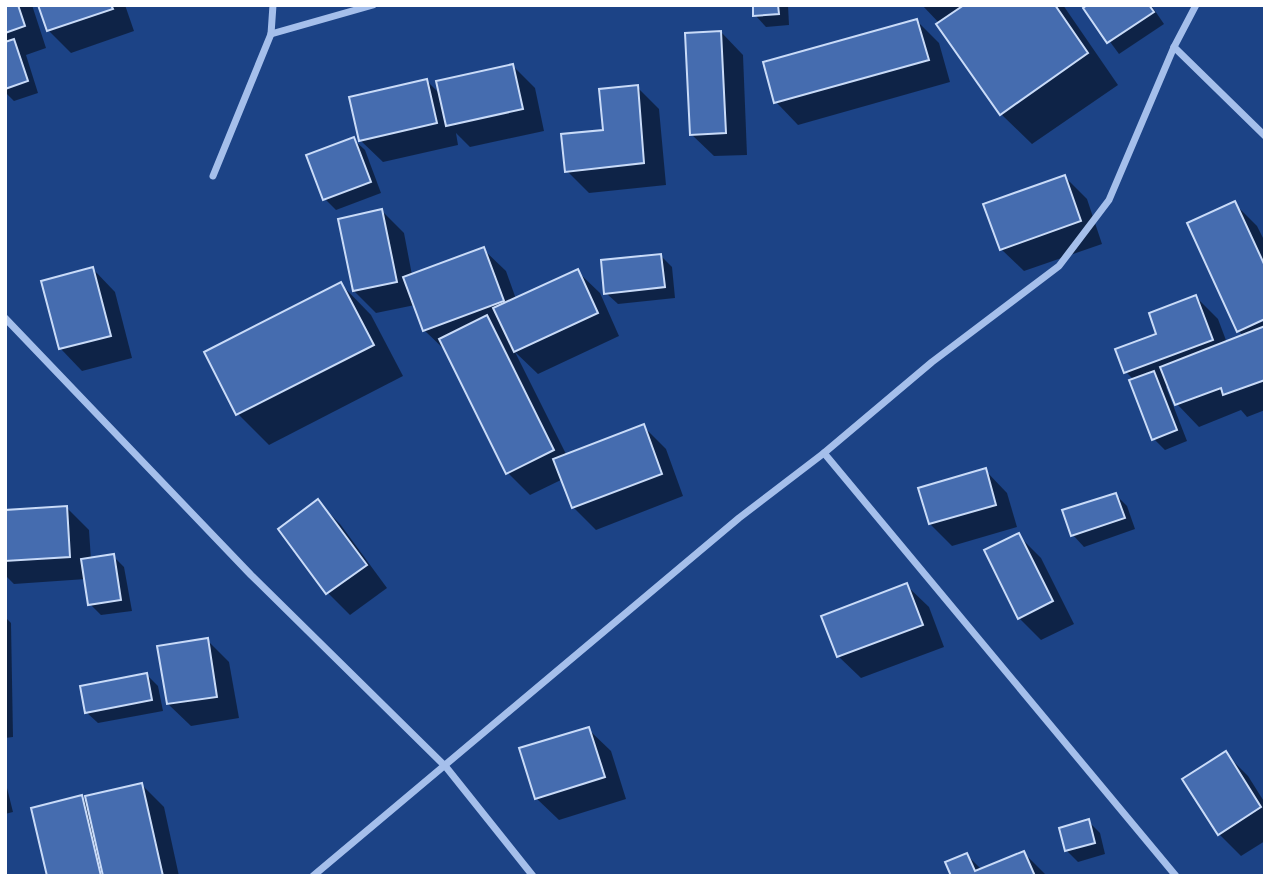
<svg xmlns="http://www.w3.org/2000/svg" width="1270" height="881" font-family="'Varela Round',sans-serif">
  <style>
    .shadow { fill: #0007 }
    .building { fill: #456caf; stroke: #c9dbf8; stroke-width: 2 }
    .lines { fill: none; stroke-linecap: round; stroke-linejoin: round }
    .street { stroke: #a5bfeb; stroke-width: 7 }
  </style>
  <rect width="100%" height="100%" fill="#1c4386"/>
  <g class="shadow">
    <path d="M 5,5 L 32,5 L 46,48 L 26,55 L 38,93 L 14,101 L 5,92 Z"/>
    <path d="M 40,5 L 125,5 L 134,31 L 71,53 L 48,30 Z"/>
    <path d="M 755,5 L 788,5 L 789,25 L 766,27 L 755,15 Z"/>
    <path d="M 922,5 L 1063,5 L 1118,85 L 1032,144 L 1001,114 L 940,24 Z"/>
    <path d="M 1091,5 L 1151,5 L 1164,24 L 1119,54 L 1086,9 Z"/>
    <path d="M 917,21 L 939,43 L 950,82 L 798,125 L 776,102 Z"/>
    <path d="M 721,32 L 743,55 L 747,155 L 714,156 L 691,134 Z"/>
    <path d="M 513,66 L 535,88 L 544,131 L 470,147 L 456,133 L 458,145 L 383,162 L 360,140 L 426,80 L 441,95 Z"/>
    <path d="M 637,87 L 659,109 L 666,185 L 589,193 L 567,171 L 605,132 Z"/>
    <path d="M 353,139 L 365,150 L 381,193 L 336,210 L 325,199 Z"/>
    <path d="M 1065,177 L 1087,199 L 1102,244 L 1024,271 L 1001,249 Z"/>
    <path d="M 1235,204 L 1257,226 L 1265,242 L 1265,410 L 1247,417 L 1241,410 L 1199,427 L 1177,404 L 1170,386 L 1166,387 L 1187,441 L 1165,450 L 1154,439 L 1134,380 L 1126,372 L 1196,297 L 1218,319 L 1227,343 L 1244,336 L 1238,331 Z"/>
    <path d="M 382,211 L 404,233 L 412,275 L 483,249 L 506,271 L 516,299 L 577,271 L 600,293 L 619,336 L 538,374 L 515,352 L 567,456 L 643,426 L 666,449 L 683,496 L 596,530 L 573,507 L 563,479 L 530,495 L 508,473 L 447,352 L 424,330 L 415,305 L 376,313 L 354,291 Z"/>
    <path d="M 661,256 L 672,267 L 675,298 L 618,304 L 606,293 Z"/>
    <path d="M 93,269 L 115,292 L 132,358 L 82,371 L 60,348 Z"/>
    <path d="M 341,284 L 371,315 L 403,376 L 269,445 L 238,414 L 206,352 Z"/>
    <path d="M 985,470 L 1007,493 L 1017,527 L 952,546 L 930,524 Z"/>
    <path d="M 1116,495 L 1127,506 L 1135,529 L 1084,547 L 1073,535 Z"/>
    <path d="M 318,502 L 340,524 L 387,588 L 350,615 L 328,593 L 281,529 Z"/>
    <path d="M 67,508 L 89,530 L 91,560 L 113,556 L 124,567 L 132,611 L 101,615 L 90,604 L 86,579 L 14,584 L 5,575 L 5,512 Z"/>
    <path d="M 1019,536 L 1041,558 L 1074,624 L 1041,640 L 1019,618 Z"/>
    <path d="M 906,585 L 929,607 L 944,647 L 861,678 L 838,656 Z"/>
    <path d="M 5,617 L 11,623 L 13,737 L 5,738 Z"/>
    <path d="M 207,640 L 229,662 L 239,718 L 191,726 L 168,704 Z"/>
    <path d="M 147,675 L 158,686 L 163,711 L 98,723 L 86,712 Z"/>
    <path d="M 588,729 L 611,751 L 626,799 L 559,820 L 536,798 Z"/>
    <path d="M 1226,754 L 1248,776 L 1265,803 L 1265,841 L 1241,856 L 1219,834 Z"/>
    <path d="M 5,780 L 13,812 L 5,814 Z"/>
    <path d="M 142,785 L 164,807 L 179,876 L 49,876 L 81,797 L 88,804 Z"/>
    <path d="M 1088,821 L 1100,833 L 1105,854 L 1078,862 L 1066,850 Z"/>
    <path d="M 1024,853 L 1047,876 L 953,876 L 967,855 L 982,870 Z"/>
  </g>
  <g class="building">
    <path d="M 5,5 L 18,5 L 25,26 L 5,33 Z"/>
    <path d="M 38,5 L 111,5 L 113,9 L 47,31 Z"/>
    <path d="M 753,5 L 778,5 L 779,14 L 753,16 Z"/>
    <path d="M 964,5 L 1055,5 L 1088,53 L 1000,115 L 936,24 Z"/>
    <path d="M 1087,5 L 1149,5 L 1154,12 L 1107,43 L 1083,8 Z"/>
    <path d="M 917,19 L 929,60 L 774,103 L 763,62 Z"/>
    <path d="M 721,31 L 726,133 L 690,135 L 685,33 Z"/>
    <path d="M 14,39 L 28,81 L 5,89 L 5,42 Z"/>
    <path d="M 513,64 L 523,109 L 446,126 L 436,81 Z"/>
    <path d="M 427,79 L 437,123 L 359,141 L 349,97 Z"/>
    <path d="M 638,85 L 644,163 L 565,172 L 561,134 L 603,130 L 599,89 Z"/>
    <path d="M 354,137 L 371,182 L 323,200 L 306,155 Z"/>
    <path d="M 1065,175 L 1081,221 L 1000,250 L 983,204 Z"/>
    <path d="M 1235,201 L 1265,266 L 1265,319 L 1237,332 L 1187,223 Z"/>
    <path d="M 382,209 L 397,282 L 353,291 L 338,219 Z"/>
    <path d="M 484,247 L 504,301 L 423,331 L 403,277 Z"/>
    <path d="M 661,254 L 665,287 L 604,294 L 601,260 Z"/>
    <path d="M 93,267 L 111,336 L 59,349 L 41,281 Z"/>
    <path d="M 578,269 L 598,313 L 514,352 L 493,308 Z"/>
    <path d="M 341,282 L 374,345 L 236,415 L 204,352 Z"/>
    <path d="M 1196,295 L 1213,340 L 1124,373 L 1115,349 L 1156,334 L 1149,313 Z"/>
    <path d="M 487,315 L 554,450 L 506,474 L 439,339 Z"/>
    <path d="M 1265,326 L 1265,380 L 1223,395 L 1221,388 L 1175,405 L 1160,367 Z"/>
    <path d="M 1154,371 L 1177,430 L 1152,440 L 1129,380 Z"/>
    <path d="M 644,424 L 662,474 L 572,508 L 553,459 Z"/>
    <path d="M 986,468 L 996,505 L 929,524 L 918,488 Z"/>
    <path d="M 1116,493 L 1125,518 L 1071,536 L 1062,510 Z"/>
    <path d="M 318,499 L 367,565 L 326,594 L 278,529 Z"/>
    <path d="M 67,506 L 70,557 L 5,561 L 5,510 Z"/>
    <path d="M 1019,533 L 1053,601 L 1018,619 L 984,550 Z"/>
    <path d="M 114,554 L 121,600 L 88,605 L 81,559 Z"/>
    <path d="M 907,583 L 923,625 L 837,657 L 821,616 Z"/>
    <path d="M 208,638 L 217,697 L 167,704 L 157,646 Z"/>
    <path d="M 147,673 L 152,700 L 85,713 L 80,686 Z"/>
    <path d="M 589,727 L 605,777 L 535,799 L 519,748 Z"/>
    <path d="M 1226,751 L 1261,807 L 1218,835 L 1182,779 Z"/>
    <path d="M 142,783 L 163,876 L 103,876 L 85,796 Z"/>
    <path d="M 82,795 L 101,876 L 47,876 L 31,808 Z"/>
    <path d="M 1089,819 L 1095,843 L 1065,851 L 1059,828 Z"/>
    <path d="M 1024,851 L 1035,876 L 951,876 L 945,862 L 967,853 L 975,871 Z"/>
  </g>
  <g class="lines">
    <g class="street">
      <path d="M 271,34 L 373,5"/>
      <path d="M 1174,47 L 1265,136"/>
      <path d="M 213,176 L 271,34 L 273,5"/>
      <path d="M 5,318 L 251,575 L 446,767 L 533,876"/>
      <path d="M 824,453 L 1176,876"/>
      <path d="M 313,876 L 739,518 L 824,453 L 932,362 L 1059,266 L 1109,200 L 1174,47 L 1196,5"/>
    </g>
  </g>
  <rect width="1270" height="881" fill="none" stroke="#ffffff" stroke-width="14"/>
</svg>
